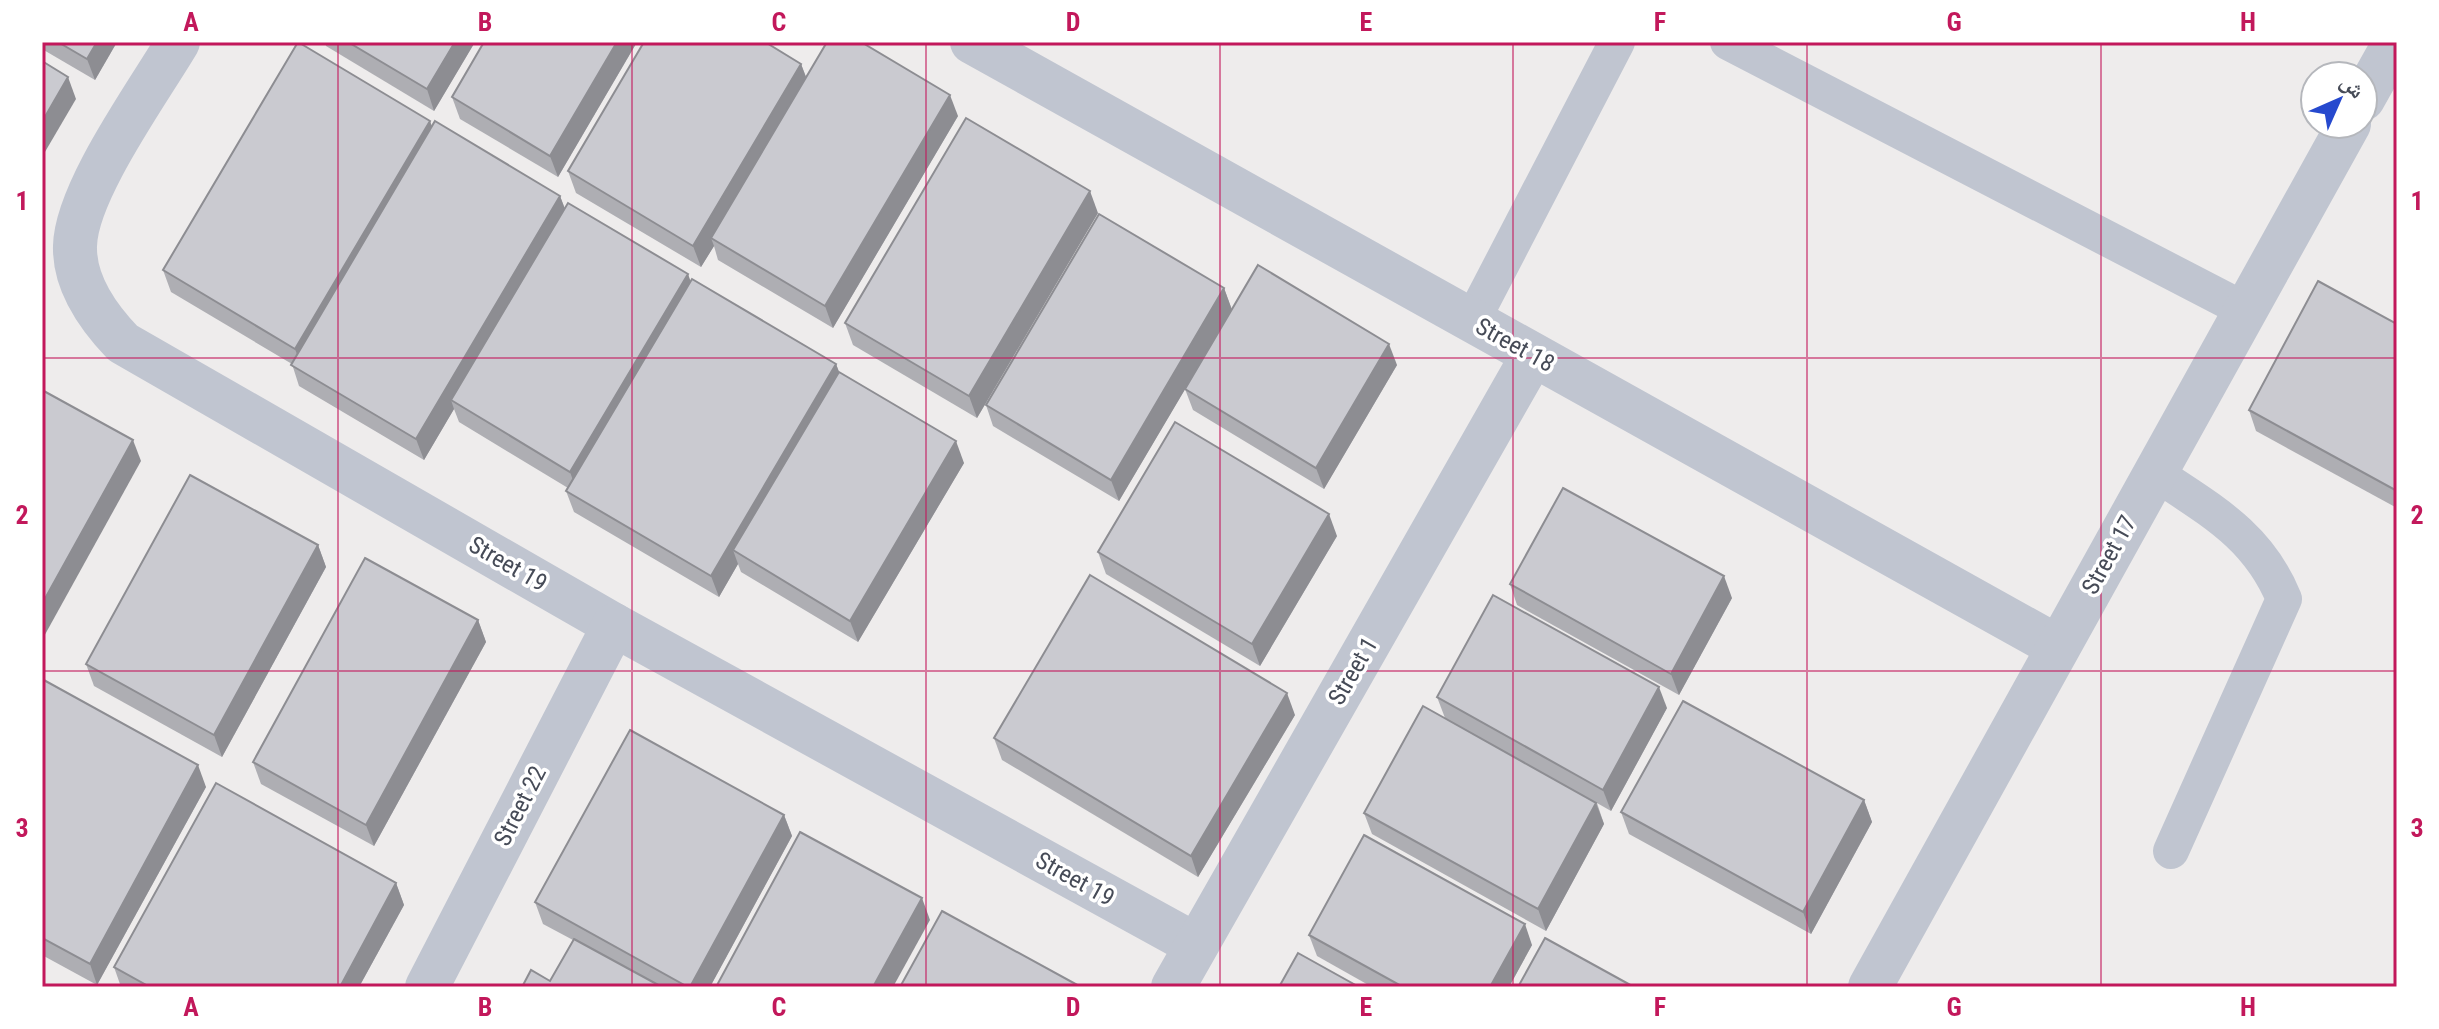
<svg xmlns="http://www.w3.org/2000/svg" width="2439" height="1029" font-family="'Roboto Condensed','Noto Naskh Arabic',sans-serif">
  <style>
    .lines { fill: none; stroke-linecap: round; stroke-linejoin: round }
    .lane { stroke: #c0c5d0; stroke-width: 36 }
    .street { stroke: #c0c5d0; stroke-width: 44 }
    .wall { fill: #aeaeb3 }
    .shaded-wall { fill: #8d8d92 }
    .building { fill: #cacad0; stroke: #8d8d92; stroke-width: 2 }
    .grid { fill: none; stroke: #c2185b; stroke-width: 2; stroke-opacity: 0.55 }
    .labels { text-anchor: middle; stroke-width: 7; stroke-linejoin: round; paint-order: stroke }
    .street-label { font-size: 24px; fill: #464b57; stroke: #fff }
    .neatline { fill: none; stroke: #c2185b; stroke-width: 3 }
    .grid-label { font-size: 26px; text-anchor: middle; font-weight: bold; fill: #c2185b }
  </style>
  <rect width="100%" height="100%" fill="#eeecec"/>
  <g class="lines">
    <g class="lane">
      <path d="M 1728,42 L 2245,310"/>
      <path d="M 1472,321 L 1617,42"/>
      <path d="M 2155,473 C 2210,510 2258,535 2284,599 L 2171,851"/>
    </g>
    <g class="street">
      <path d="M 178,42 C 149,91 76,191 75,246 C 74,284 98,317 123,343 L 614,625 L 1196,945"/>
      <path d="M 972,42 L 2058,647"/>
      <path d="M 2363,99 L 2395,42"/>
      <path d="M 427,987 L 614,625"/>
      <path d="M 1173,987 L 1533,355"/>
      <path d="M 1870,987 L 2349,124"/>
    </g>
  </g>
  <g class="wall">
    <path d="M 42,42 L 117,42 L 95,80 L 42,49 Z"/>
    <path d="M 325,42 L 475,42 L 434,111 L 326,46 Z"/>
    <path d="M 484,42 L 637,42 L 558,177 L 460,119 L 452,97 Z"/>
    <path d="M 801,64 L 806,77 L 958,116 L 833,328 L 718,260 L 714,246 L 701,267 L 576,193 L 568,171 Z"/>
    <path d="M 432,126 L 560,196 L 565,209 L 690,282 L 836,364 L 839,372 L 964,463 L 858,642 L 741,572 L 738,564 L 719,597 L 574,512 L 566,491 L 568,488 L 459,422 L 454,409 L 424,460 L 299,386 L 292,364 L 171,292 L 163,270 Z"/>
    <path d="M 1098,213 L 977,418 L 853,345 L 845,323 Z"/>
    <path d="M 1224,288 L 1232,310 L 1397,365 L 1324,489 L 1193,410 L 1185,389 L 1119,501 L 993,426 L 986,405 Z"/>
    <path d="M 2397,324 L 2397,508 L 2256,431 L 2249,410 Z"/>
    <path d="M 1337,536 L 1260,666 L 1106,574 L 1098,552 Z"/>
    <path d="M 318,545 L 326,567 L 222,757 L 94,686 L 86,664 Z"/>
    <path d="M 1510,584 L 1732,598 L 1679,695 L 1517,605 Z"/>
    <path d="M 478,620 L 486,642 L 374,846 L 261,784 L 253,762 Z"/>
    <path d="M 42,679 L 206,787 L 97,985 L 42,955 Z"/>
    <path d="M 1437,697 L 1667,708 L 1611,811 L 1597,803 L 1604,824 L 1546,931 L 1372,834 L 1364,813 L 1445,718 Z"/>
    <path d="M 1295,715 L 1198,877 L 1002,760 L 994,738 Z"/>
    <path d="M 1864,800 L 1872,822 L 1811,934 L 1629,834 L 1621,812 Z"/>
    <path d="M 784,815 L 792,836 L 710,987 L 522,987 L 550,981 L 573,940 L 543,924 L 535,902 Z"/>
    <path d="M 396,883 L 404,905 L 359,987 L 121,987 L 114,967 Z"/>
    <path d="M 1309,935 L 1532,945 L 1509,987 L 1372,987 L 1317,956 Z"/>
  </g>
  <g class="shaded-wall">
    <path d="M 97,42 L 117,42 L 95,80 L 87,59 Z"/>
    <path d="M 455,42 L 475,42 L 434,111 L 427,89 Z"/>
    <path d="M 617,42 L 637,42 L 558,177 L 550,156 Z"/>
    <path d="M 801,64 L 809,85 L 711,238 L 714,246 L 701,267 L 693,246 Z"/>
    <path d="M 68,77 L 76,99 L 42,157 L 42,122 Z"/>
    <path d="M 950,95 L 958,116 L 833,328 L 825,306 Z"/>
    <path d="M 430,121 L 438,143 L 303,370 L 295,349 Z"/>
    <path d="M 1090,191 L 1098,213 L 977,418 L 969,396 Z"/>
    <path d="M 560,196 L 568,217 L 451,400 L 454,409 L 424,460 L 416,439 Z"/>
    <path d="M 688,274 L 696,296 L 578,494 L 570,472 Z"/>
    <path d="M 1224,288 L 1232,310 L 1119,501 L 1111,480 Z"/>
    <path d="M 1389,344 L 1397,365 L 1324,489 L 1316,468 Z"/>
    <path d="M 836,364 L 844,385 L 733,550 L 738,564 L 719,597 L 711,576 Z"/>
    <path d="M 133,440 L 141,461 L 42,640 L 42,604 Z"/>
    <path d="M 956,441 L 964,463 L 858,642 L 850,621 Z"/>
    <path d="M 1329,514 L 1337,536 L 1260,666 L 1252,644 Z"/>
    <path d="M 318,545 L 326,567 L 222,757 L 214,735 Z"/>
    <path d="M 1724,576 L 1732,598 L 1679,695 L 1671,674 Z"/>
    <path d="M 478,620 L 486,642 L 374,846 L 366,825 Z"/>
    <path d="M 1659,687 L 1667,708 L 1611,811 L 1603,790 Z"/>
    <path d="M 1287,693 L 1295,715 L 1198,877 L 1191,856 Z"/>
    <path d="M 198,765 L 206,787 L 97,985 L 90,964 Z"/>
    <path d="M 1864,800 L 1872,822 L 1811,934 L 1803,912 Z"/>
    <path d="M 1596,803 L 1604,824 L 1546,931 L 1538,909 Z"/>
    <path d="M 784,815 L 792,836 L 710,987 L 690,987 Z"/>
    <path d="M 396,883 L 404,905 L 359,987 L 340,987 Z"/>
    <path d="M 922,898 L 930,920 L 893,987 L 873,987 Z"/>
    <path d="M 1525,924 L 1532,945 L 1509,987 L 1490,987 Z"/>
  </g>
  <g class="building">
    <path d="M 58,42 L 97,42 L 87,59 Z"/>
    <path d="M 298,42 L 430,121 L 295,349 L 163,270 Z"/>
    <path d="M 348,42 L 455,42 L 427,89 Z"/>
    <path d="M 484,42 L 617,42 L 550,156 L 452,97 Z"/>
    <path d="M 644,42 L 765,42 L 801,64 L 693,246 L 568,171 Z"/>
    <path d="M 827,42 L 861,42 L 950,95 L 825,306 L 711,238 Z"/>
    <path d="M 42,61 L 68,77 L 42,122 Z"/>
    <path d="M 966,118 L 1090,191 L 969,396 L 845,323 Z"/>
    <path d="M 435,121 L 560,196 L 416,439 L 291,365 Z"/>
    <path d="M 568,203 L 688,274 L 570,472 L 451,400 Z"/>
    <path d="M 1099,214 L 1224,288 L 1111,480 L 986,405 Z"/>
    <path d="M 1258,265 L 1389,344 L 1316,468 L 1185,389 Z"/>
    <path d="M 692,279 L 836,364 L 711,576 L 566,491 Z"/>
    <path d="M 2318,281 L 2397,324 L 2397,491 L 2249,410 Z"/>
    <path d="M 839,372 L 956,441 L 850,621 L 733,550 Z"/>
    <path d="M 42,390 L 133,440 L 42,604 Z"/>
    <path d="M 1175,422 L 1329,514 L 1252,644 L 1098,552 Z"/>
    <path d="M 190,475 L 318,545 L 214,735 L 86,664 Z"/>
    <path d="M 1563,488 L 1724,576 L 1671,674 L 1510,584 Z"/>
    <path d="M 365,558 L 478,620 L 366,825 L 253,762 Z"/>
    <path d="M 1090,575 L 1287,693 L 1191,856 L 994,738 Z"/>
    <path d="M 1493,595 L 1659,687 L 1603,790 L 1437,697 Z"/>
    <path d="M 42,679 L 198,765 L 90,964 L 42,938 Z"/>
    <path d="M 1683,701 L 1864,800 L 1803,912 L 1621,812 Z"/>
    <path d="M 1423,706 L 1596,803 L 1538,909 L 1364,813 Z"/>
    <path d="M 630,730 L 784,815 L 690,987 L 688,987 L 535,902 Z"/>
    <path d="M 216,783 L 396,883 L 340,987 L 150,987 L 114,967 Z"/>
    <path d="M 800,832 L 922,898 L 873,987 L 716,987 Z"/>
    <path d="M 1364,835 L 1525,924 L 1490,987 L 1403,987 L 1309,935 Z"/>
    <path d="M 942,911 L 1081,987 L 900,987 Z"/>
    <path d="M 1545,938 L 1634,987 L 1518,987 Z"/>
    <path d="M 574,939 L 662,987 L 522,987 L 531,970 L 550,981 Z"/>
    <path d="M 1298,953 L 1359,987 L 1279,987 Z"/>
  </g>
  <path class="grid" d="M 338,42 L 338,987M 632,42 L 632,987M 926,42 L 926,987M 1220,42 L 1220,987M 1513,42 L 1513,987M 1807,42 L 1807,987M 2101,42 L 2101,987M 42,358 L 2397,358M 42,671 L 2397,671"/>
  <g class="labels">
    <g class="street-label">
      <text transform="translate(1515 345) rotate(29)" y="8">Street 18</text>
      <text transform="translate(2109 555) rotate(-61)" y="8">Street 17</text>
      <text transform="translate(508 564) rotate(30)" y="8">Street 19</text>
      <text transform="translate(1353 671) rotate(-60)" y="8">Street 1</text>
      <text transform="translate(520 806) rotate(-63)" y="8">Street 22</text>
      <text transform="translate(1075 879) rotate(29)" y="8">Street 19</text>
    </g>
  </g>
  <rect width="2439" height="1029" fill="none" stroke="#ffffff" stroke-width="88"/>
  <g transform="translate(2339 100) rotate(45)"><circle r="38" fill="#ffffff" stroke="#b5b7bc" stroke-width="2"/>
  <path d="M0-6L14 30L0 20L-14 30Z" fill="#2649ce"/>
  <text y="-12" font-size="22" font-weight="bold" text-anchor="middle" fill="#464b57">ش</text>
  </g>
  <rect x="44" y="44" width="2351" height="941" class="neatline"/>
  <g class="grid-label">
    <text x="191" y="31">A</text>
    <text x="485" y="31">B</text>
    <text x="779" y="31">C</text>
    <text x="1073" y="31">D</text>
    <text x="1366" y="31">E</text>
    <text x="1660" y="31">F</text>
    <text x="1954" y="31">G</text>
    <text x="2248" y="31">H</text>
    <text x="22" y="210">1</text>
    <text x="2417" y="210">1</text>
    <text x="22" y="524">2</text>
    <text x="2417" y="524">2</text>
    <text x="22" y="837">3</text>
    <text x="2417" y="837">3</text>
    <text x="191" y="1016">A</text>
    <text x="485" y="1016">B</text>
    <text x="779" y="1016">C</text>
    <text x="1073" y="1016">D</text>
    <text x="1366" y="1016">E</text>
    <text x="1660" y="1016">F</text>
    <text x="1954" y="1016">G</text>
    <text x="2248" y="1016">H</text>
  </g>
</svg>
